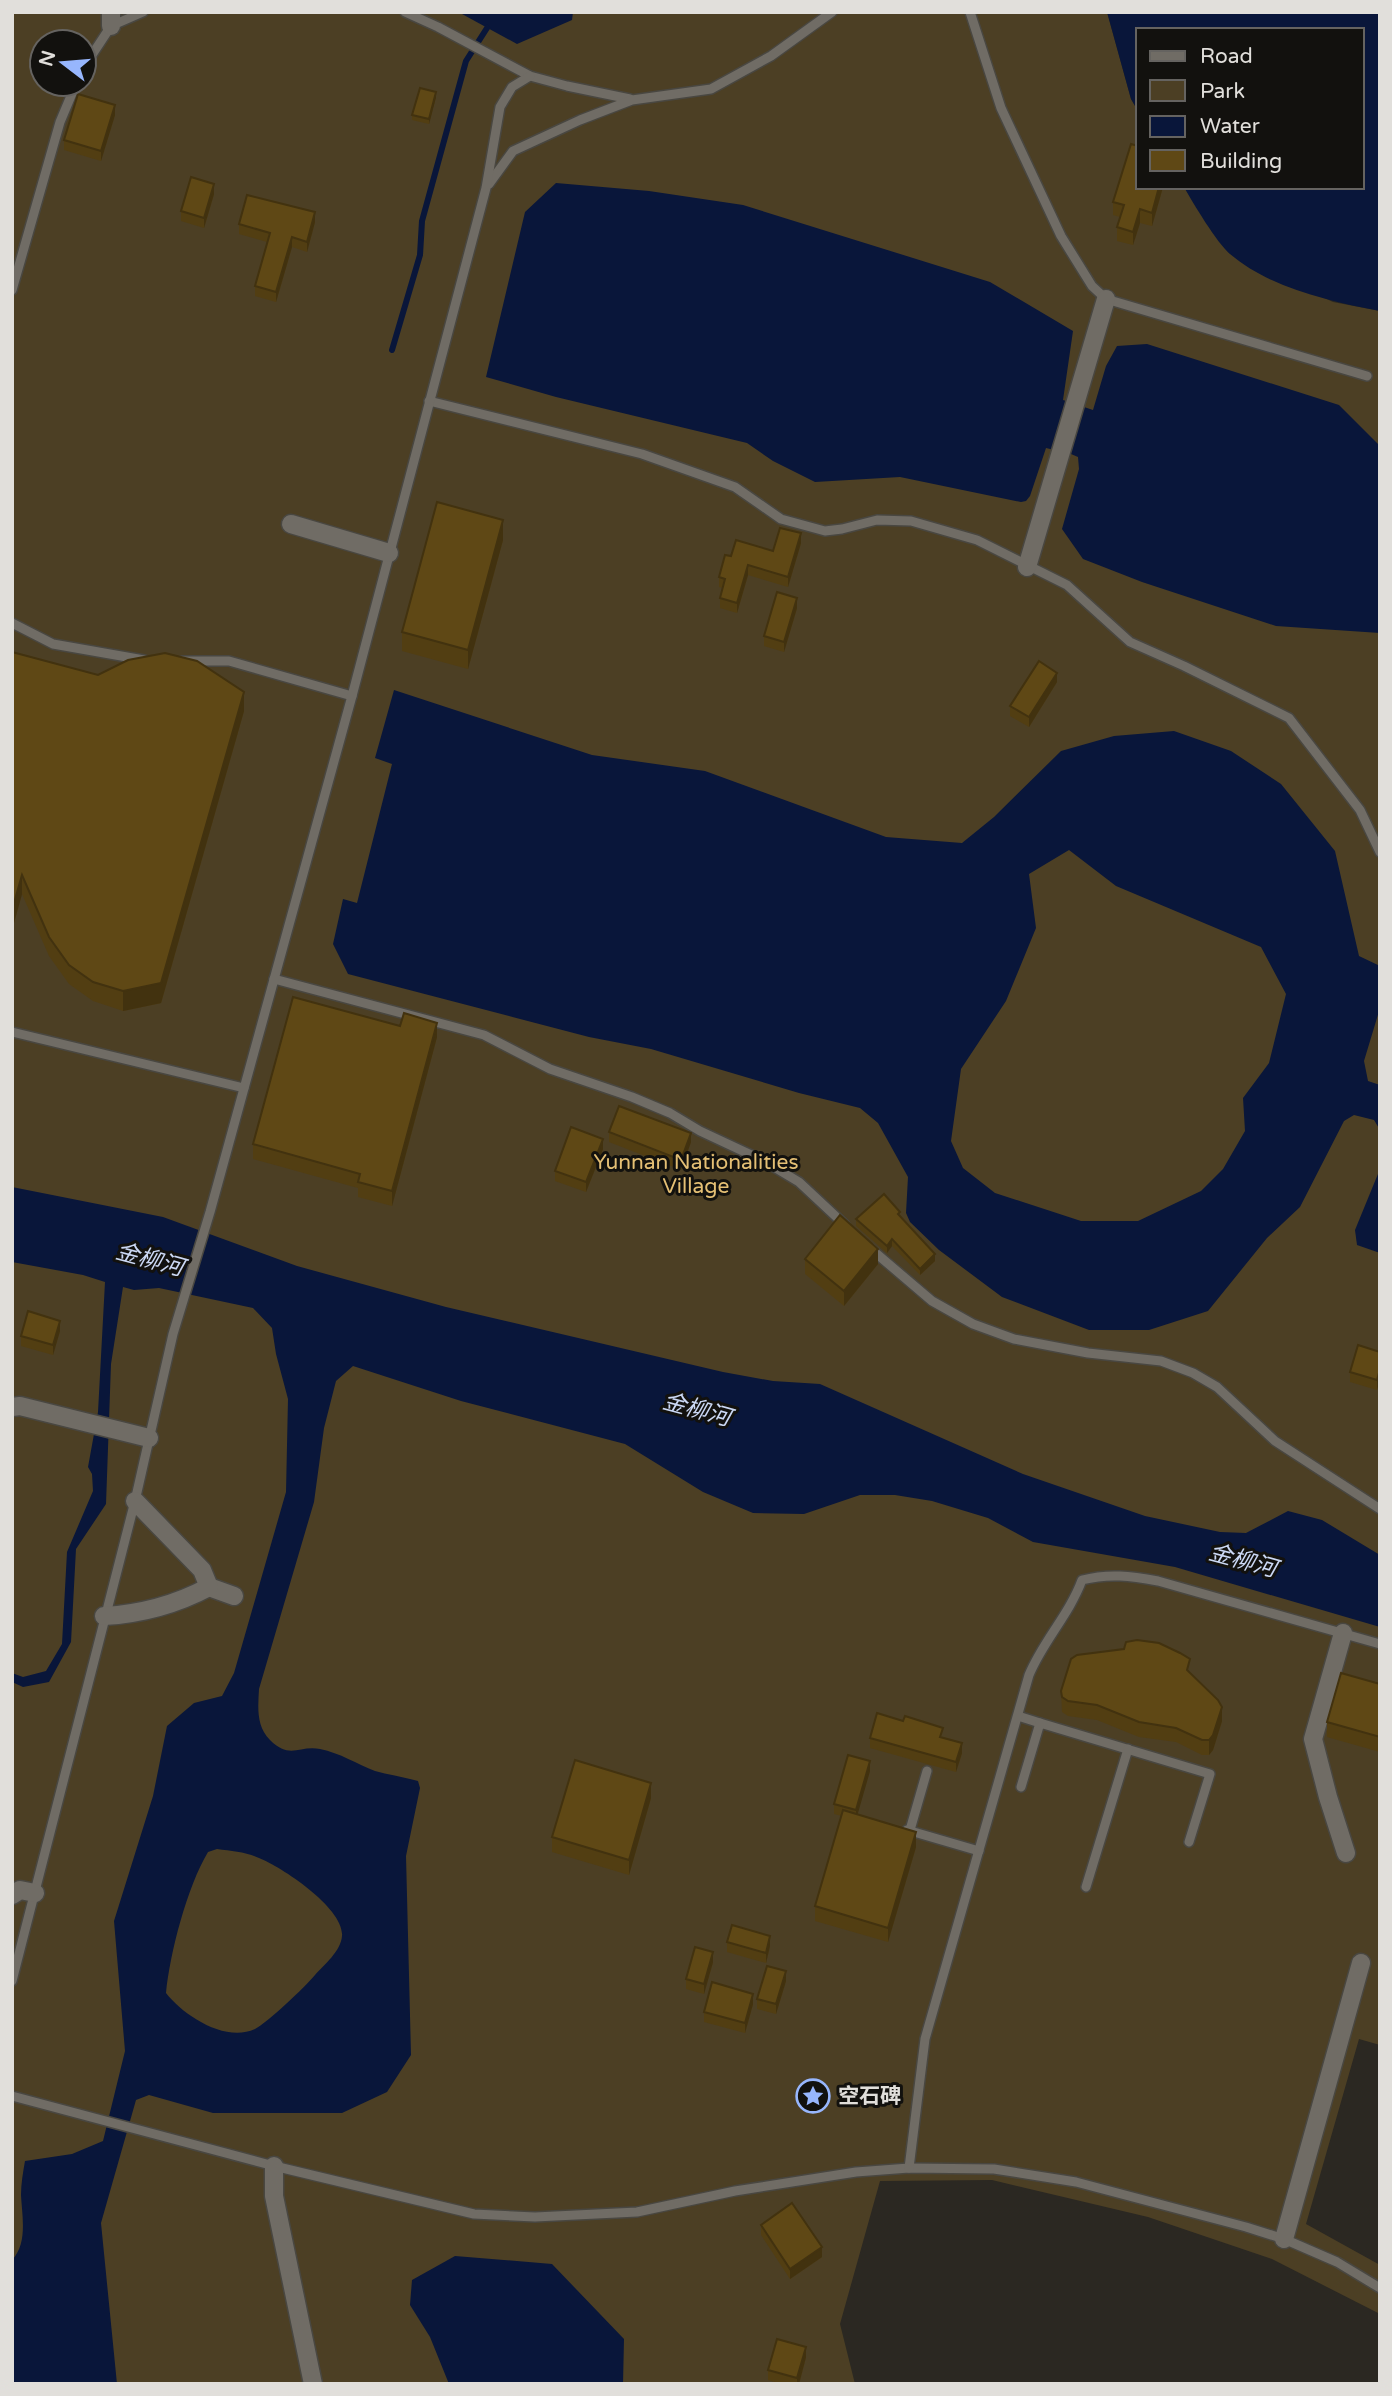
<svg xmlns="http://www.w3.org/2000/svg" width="1392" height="2396" font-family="'Varela Round','Noto Sans SC',sans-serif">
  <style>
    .green { fill: #4c3f24; fill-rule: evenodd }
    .water { fill: #09163a; fill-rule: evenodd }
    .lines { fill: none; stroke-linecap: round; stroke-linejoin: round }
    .stream { stroke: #09163a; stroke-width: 6 }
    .lane-casing { stroke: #494741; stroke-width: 12 }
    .street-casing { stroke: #494741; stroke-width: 21 }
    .lane { stroke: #706c65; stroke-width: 9 }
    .street { stroke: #706c65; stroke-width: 18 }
    .wall { fill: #523e12 }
    .shaded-wall { fill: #42320f }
    .building { fill: #5f4815; stroke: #42320f; stroke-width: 2 }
    .labels { text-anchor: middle; stroke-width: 6; stroke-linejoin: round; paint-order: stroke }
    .park-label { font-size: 21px; fill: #e4bf74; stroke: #12110e }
    .poi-label { font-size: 21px; font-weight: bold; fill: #e1dfdb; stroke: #12110e; text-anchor: start }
    .water-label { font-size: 23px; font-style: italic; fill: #cbd8f4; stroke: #12110e }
  </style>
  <rect width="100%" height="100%" fill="#2b2822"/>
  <path class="green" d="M 12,12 L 1107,12 L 1131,99 L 1138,111 L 1138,187 L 1184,187 L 1229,253 L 1333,302 L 1380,311 L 1380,2045 L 1359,2039 L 1306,2224 L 1380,2265 L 1380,2314 L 1272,2259 L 1148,2217 L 992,2180 L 880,2181 L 840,2324 L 855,2384 L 12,2384 ZM 42,42 L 84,42 L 84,84 L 42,84 Z"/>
  <g class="water">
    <path d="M 462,12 L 573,12 L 572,20 L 517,44 L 462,14 Z"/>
    <path d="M 1107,12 L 1380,12 L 1380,311 C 1329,301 1270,288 1230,254 C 1217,243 1193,203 1184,187 L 1362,187 L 1362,30 L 1138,30 L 1138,111 L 1131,99 Z"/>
    <path d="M 556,183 L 649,191 L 743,205 L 990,282 L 1073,331 L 1063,400 L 1093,410 L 1106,366 L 1117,346 L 1147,344 L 1339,405 L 1380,446 L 1380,633 L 1276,626 L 1142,582 L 1083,559 L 1062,529 L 1079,469 L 1078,457 L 1071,454 L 1046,448 L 1030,496 L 1026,501 L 1021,502 L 900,477 L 815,482 L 773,461 L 747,443 L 556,397 L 486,377 L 525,212 Z"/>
    <path d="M 394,690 L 592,755 L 705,771 L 886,837 L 962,843 L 994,817 L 1061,751 L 1114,736 L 1174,731 L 1231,751 L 1281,784 L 1335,851 L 1359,956 L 1380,966 L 1380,1008 L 1364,1061 L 1368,1081 L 1380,1085 L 1380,1130 L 1374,1120 L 1354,1115 L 1344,1121 L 1300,1207 L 1267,1238 L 1208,1311 L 1149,1330 L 1089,1330 L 1002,1297 L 939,1250 L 910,1222 L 906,1213 L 908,1177 L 878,1123 L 860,1108 L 799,1093 L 651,1049 L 589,1037 L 348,974 L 333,944 L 343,899 L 357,903 L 392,764 L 375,758 ZM 1069,850 L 1116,886 L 1261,947 L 1286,994 L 1269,1063 L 1243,1098 L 1245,1131 L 1223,1169 L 1201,1191 L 1138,1221 L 1081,1221 L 995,1193 L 963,1168 L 951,1141 L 961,1069 L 1006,1001 L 1036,928 L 1029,874 Z"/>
    <path d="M 1380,1169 L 1380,1253 L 1357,1245 L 1355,1230 Z"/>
    <path d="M 12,1187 L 163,1217 L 297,1266 L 446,1307 L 723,1372 L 773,1381 L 820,1384 L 1023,1474 L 1145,1516 L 1220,1532 L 1246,1533 L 1288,1511 L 1322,1520 L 1380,1555 L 1380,1627 L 1175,1567 L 1033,1542 L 988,1518 L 932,1501 L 895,1495 L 860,1495 L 804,1514 L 753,1513 L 703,1492 L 625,1444 L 461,1401 L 353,1366 L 336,1381 L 324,1428 L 314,1502 L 259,1689 C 258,1707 256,1726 270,1740 C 290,1760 299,1745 320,1749 C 340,1753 357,1764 375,1771 C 389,1775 404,1777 418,1781 L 420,1788 L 406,1856 L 411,2055 L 387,2092 L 342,2113 L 213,2113 L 149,2095 L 136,2100 L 101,2223 L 117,2384 L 12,2384 L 12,2260 C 28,2243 22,2216 21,2195 C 21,2184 23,2172 25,2161 L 72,2154 L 103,2141 L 125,2051 L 114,1921 L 153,1796 L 167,1726 L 194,1703 L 222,1696 L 234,1673 L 286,1492 L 288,1399 L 276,1354 L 272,1328 L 253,1308 L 159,1288 L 134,1290 L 123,1287 L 111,1364 L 106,1504 L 76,1549 L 71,1642 L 49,1682 L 23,1687 L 12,1682 L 12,1673 L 23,1677 L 46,1671 L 62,1644 L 67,1552 L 93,1491 L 92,1474 L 88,1467 L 98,1412 L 105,1282 L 83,1275 L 12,1262 ZM 217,1849 C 232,1851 246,1852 259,1858 C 282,1867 345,1909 342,1936 C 341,1951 324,1965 315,1975 C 305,1987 267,2023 255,2029 C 225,2043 183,2015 166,1993 C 170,1953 187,1887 208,1852 Z"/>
    <path d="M 455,2256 L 552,2264 L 624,2339 L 623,2384 L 449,2384 L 430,2337 L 410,2305 L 412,2280 Z"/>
  </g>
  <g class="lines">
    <path class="stream" d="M 392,350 L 420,255 L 422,221 L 466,61 L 487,28"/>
    <defs>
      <g id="lane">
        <path d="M 405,12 L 438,27 L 530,76 L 567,86 L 630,99"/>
        <path d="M 970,12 L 1001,108 L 1061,236 L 1092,286 L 1106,299 L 1367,376"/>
        <path d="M 84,67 L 111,26 L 143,12"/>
        <path d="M 489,184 L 513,151 L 580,120 L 632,100 L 711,89 L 771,56 L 832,12"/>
        <path d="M 12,290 L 60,122 L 76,84"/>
        <path d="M 429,401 L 642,454 L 735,487 L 781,519 L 825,531 L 842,529 L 877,520 L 911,521 L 977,540 L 1067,585 L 1130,642 L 1184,666 L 1289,718 L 1360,810 L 1380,852"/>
        <path d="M 12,623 L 53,644 L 144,660"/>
        <path d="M 182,661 L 229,661 L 352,696"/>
        <path d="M 274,979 L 484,1035 L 550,1069 L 632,1097 L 670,1113 L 700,1131 L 764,1161 L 799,1182 L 845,1225"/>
        <path d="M 12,1032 L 244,1088"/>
        <path d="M 871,1249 L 932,1301 L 973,1324 L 1014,1339 L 1088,1353 L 1161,1361 L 1193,1373 L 1217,1387 L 1275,1441 L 1380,1509"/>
        <path d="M 1018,1716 L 1040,1723"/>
        <path d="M 1021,1787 L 1040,1723 L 1210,1774 L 1189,1842"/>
        <path d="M 907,1830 L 979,1851"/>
        <path d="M 910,1830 L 927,1771"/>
        <path d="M 1086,1887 L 1128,1749"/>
        <path d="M 12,1981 L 135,1501 L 173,1334 L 210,1212 L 352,696 L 486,188 L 500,107 L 512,87 L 530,76"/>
        <path d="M 12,2096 L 274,2166 L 474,2214 L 535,2217 L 637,2212 L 735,2191 L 856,2172 L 909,2168 L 994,2169 L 1076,2182 L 1246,2227 L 1284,2239 L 1337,2262 L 1380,2288"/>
        <path d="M 909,2168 L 925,2039 L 1029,1675 C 1043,1641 1069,1615 1082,1580 C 1109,1573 1131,1576 1158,1581 L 1380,1644"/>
      </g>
      <g id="street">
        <path d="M 111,12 L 111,26"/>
        <path d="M 291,524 L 389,553"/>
        <path d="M 1027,567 L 1106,299"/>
        <path d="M 12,1407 L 20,1406 L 149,1438"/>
        <path d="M 209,1587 L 234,1596"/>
        <path d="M 104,1616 C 141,1614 177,1604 209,1587 L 202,1570 L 135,1501"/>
        <path d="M 1343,1633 L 1313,1739 L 1328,1797 L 1346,1853"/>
        <path d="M 12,1895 L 20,1890 L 35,1893"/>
        <path d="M 274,2166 L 274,2196 L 313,2384"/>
        <path d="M 1284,2239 L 1361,1963"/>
      </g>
    </defs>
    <use href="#lane" class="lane-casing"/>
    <use href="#street" class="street-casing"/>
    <use href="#lane" class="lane"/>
    <use href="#street" class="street"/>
  </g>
  <g class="wall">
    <path d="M 436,97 L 429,124 L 412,120 L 412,115 Z"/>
    <path d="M 115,115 L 101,161 L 64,150 L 64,140 Z"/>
    <path d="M 1138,187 L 1163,187 L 1152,226 L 1140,223 L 1133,245 L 1117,241 L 1117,227 L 1120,217 L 1113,215 L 1113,202 Z"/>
    <path d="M 214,194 L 204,228 L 181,221 L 181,211 Z"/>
    <path d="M 315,222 L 307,252 L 292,247 L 276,302 L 255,296 L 255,286 L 267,242 L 239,234 L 239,224 Z"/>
    <path d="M 503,540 L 468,669 L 402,651 L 402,632 Z"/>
    <path d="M 801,543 L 788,587 L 748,575 L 737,613 L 720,608 L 720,598 L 723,588 L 719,587 L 719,577 L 731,556 L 773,551 Z"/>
    <path d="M 797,608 L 784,652 L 764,646 L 764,636 Z"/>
    <path d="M 12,652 L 98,675 L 244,711 L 161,1003 L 123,1011 L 93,1001 L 69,984 L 49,956 L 22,894 L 12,930 Z"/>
    <path d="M 1057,682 L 1029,727 L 1010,716 L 1010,706 Z"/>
    <path d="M 437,1037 L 392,1206 L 358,1197 L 358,1188 L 253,1159 L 253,1144 Z"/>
    <path d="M 609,1132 L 691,1142 L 681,1170 L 609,1142 Z"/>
    <path d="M 603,1149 L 586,1192 L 555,1181 L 555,1171 Z"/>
    <path d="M 900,1216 L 935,1261 L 920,1275 L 892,1246 L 887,1253 L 856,1226 L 856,1219 Z"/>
    <path d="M 805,1259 L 878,1264 L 844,1306 L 805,1274 Z"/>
    <path d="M 60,1331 L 53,1355 L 21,1346 L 21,1336 Z"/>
    <path d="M 1380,1352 L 1380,1379 L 1377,1390 L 1350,1382 L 1350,1372 Z"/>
    <path d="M 1124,1649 L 1190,1673 L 1222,1721 L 1213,1750 L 1209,1755 L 1202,1755 L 1176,1742 L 1139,1737 L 1097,1720 L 1068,1716 L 1062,1712 L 1061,1691 Z"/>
    <path d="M 1380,1684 L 1380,1752 L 1327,1737 L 1327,1722 Z"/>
    <path d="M 870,1738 L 943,1738 L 962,1753 L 956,1772 L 870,1748 Z"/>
    <path d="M 870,1771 L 857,1814 L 916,1847 L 888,1942 L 815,1921 L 815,1906 L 842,1816 L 834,1814 L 834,1804 Z"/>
    <path d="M 651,1798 L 629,1875 L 552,1852 L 552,1837 Z"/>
    <path d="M 727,1942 L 770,1946 L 766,1963 L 727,1952 Z"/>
    <path d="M 713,1962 L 704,1994 L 686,1989 L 686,1979 Z"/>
    <path d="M 786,1981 L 776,2014 L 757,2009 L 757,1999 Z"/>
    <path d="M 753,2004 L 745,2033 L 704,2022 L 704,2012 Z"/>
    <path d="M 761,2225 L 822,2257 L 790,2279 L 761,2235 Z"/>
    <path d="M 806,2357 L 799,2384 L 781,2384 L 768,2380 L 768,2370 Z"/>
  </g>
  <g class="shaded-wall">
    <path d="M 436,92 L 436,97 L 429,124 L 429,119 Z"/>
    <path d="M 115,105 L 115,115 L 101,161 L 101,151 Z"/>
    <path d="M 214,184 L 214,194 L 204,228 L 204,218 Z"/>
    <path d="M 1159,187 L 1163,187 L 1152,226 L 1152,213 Z"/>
    <path d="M 1140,209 L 1140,223 L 1133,245 L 1133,232 Z"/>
    <path d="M 315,212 L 315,222 L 307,252 L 307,242 Z"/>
    <path d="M 292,237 L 292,247 L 276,302 L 276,292 Z"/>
    <path d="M 503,520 L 503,540 L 468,669 L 468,650 Z"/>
    <path d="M 801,533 L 801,543 L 788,587 L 788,577 Z"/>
    <path d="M 748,565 L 748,575 L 737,613 L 737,603 Z"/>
    <path d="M 797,598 L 797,608 L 784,652 L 784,642 Z"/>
    <path d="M 1057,673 L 1057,682 L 1029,727 L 1029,717 Z"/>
    <path d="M 244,692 L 244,711 L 161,1003 L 123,1011 L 123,991 Z"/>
    <path d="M 22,875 L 22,894 L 12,930 L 12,910 Z"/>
    <path d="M 437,1023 L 437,1037 L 392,1206 L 392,1191 Z"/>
    <path d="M 691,1133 L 691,1142 L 681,1170 L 681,1160 Z"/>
    <path d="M 603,1139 L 603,1149 L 586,1192 L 586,1182 Z"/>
    <path d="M 892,1239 L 892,1246 L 887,1253 L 887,1246 Z"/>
    <path d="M 878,1249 L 878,1264 L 844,1306 L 844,1291 Z"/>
    <path d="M 935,1254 L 935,1261 L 920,1275 L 920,1269 Z"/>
    <path d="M 60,1321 L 60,1331 L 53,1355 L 53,1345 Z"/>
    <path d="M 1380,1369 L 1380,1379 L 1377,1390 L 1377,1380 Z"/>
    <path d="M 1222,1707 L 1222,1721 L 1213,1750 L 1209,1755 L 1209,1740 Z"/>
    <path d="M 962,1743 L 962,1753 L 956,1772 L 956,1762 Z"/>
    <path d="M 870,1761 L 870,1771 L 856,1820 L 856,1810 Z"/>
    <path d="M 651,1783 L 651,1798 L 629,1875 L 629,1860 Z"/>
    <path d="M 916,1832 L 916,1847 L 888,1942 L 888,1928 Z"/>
    <path d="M 770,1936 L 770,1946 L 766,1963 L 766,1953 Z"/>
    <path d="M 713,1952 L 713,1962 L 704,1994 L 704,1984 Z"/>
    <path d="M 786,1971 L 786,1981 L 776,2014 L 776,2004 Z"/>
    <path d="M 753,1994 L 753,2004 L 745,2033 L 745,2023 Z"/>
    <path d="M 822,2247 L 822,2257 L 790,2279 L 790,2269 Z"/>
    <path d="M 806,2347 L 806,2357 L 799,2384 L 797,2384 L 797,2378 Z"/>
  </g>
  <g class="building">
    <path d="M 420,88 L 436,92 L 429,119 L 412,115 Z"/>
    <path d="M 78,94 L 115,105 L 101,151 L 64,140 Z"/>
    <path d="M 1131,144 L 1138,146 L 1138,187 L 1159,187 L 1152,213 L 1140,209 L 1133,232 L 1117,227 L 1124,205 L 1113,202 Z"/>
    <path d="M 191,177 L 214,184 L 204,218 L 181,211 Z"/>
    <path d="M 247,195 L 315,212 L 307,242 L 292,237 L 276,292 L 255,286 L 270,233 L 239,224 Z"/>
    <path d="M 437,502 L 503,520 L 468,650 L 402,632 Z"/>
    <path d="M 780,528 L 801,533 L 788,577 L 748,565 L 737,603 L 720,598 L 725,579 L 719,577 L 725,555 L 731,556 L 736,540 L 773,551 Z"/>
    <path d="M 777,592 L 797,598 L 784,642 L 764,636 Z"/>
    <path d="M 12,652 L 98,675 L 128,660 L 165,653 L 197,661 L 244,692 L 161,983 L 123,991 L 93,982 L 69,965 L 49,937 L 22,875 L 12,910 Z"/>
    <path d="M 1039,661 L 1057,673 L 1029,717 L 1010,706 Z"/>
    <path d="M 293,997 L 400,1026 L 404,1013 L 437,1023 L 392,1191 L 358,1182 L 360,1174 L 253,1144 Z"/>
    <path d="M 619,1106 L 691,1133 L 681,1160 L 609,1132 Z"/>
    <path d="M 571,1127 L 603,1139 L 586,1182 L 555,1171 Z"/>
    <path d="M 884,1194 L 900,1212 L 898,1214 L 935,1254 L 920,1269 L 892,1239 L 887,1246 L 856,1219 Z"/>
    <path d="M 840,1215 L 878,1249 L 844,1291 L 805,1259 Z"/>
    <path d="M 28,1311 L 60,1321 L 53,1345 L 21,1336 Z"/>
    <path d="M 1358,1345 L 1380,1352 L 1380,1369 L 1377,1380 L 1350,1372 Z"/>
    <path d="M 1137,1640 L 1159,1643 L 1180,1653 L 1190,1659 L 1187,1670 L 1218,1700 L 1222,1707 L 1213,1735 L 1209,1740 L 1202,1740 L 1176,1728 L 1139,1722 L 1097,1705 L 1068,1701 L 1062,1697 L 1061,1691 L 1071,1659 L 1077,1655 L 1124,1649 L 1126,1642 Z"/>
    <path d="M 1341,1673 L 1380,1684 L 1380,1737 L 1327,1722 Z"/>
    <path d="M 877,1713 L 903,1721 L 905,1716 L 943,1728 L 940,1737 L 962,1743 L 956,1762 L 870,1738 Z"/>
    <path d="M 848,1755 L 870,1761 L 856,1810 L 834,1804 Z"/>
    <path d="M 575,1760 L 651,1783 L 629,1860 L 552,1837 Z"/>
    <path d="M 843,1810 L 916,1832 L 888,1928 L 815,1906 Z"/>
    <path d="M 732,1925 L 770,1936 L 766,1953 L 727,1942 Z"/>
    <path d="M 695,1947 L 713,1952 L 704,1984 L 686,1979 Z"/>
    <path d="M 767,1966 L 786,1971 L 776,2004 L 757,1999 Z"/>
    <path d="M 712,1982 L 753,1994 L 745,2023 L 704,2012 Z"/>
    <path d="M 792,2203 L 822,2247 L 790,2269 L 761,2225 Z"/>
    <path d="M 777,2339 L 806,2347 L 797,2378 L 768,2370 Z"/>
  </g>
  <defs>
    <symbol id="sight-ring" viewBox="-11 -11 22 22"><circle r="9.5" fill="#12110e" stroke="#97b6fd" stroke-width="1.5"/><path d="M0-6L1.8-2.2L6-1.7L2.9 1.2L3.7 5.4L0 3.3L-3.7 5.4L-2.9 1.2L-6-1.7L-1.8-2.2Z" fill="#97b6fd"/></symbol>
  </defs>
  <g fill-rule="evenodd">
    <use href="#sight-ring" x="794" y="2077" width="38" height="38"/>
  </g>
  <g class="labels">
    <g class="park-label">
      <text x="696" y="1169">Yunnan Nationalities<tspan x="696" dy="24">Village</tspan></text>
    </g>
    <g class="poi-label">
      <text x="838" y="2103">空石碑</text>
    </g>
    <g class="water-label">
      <text transform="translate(150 1259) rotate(15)" y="8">金柳河</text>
      <text transform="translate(697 1409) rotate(15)" y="8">金柳河</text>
      <text transform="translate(1243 1560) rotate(15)" y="8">金柳河</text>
    </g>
  </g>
  <rect width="1392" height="2396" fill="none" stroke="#e1dfdb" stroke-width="28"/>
  <rect x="1136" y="28" width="228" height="161" fill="#12110e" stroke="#656360" stroke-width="2"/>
  <rect x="1150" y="51" width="35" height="10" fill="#706c65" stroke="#656360" stroke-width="2"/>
  <text x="1200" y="63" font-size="21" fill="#e1dfdb">Road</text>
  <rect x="1150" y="80" width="35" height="21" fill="#4c3f24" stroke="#656360" stroke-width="2"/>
  <text x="1200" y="98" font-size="21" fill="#e1dfdb">Park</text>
  <rect x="1150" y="116" width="35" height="21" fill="#09163a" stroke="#656360" stroke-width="2"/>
  <text x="1200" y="133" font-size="21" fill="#e1dfdb">Water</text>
  <rect x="1150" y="150" width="35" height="21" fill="#5f4815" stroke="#656360" stroke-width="2"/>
  <text x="1200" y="168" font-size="21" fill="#e1dfdb">Building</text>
  <g transform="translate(63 63) rotate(286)"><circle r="33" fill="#12110e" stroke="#656360" stroke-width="2"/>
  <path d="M0-5L12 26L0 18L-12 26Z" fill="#97b6fd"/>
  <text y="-10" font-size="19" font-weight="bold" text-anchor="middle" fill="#e1dfdb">N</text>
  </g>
</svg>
